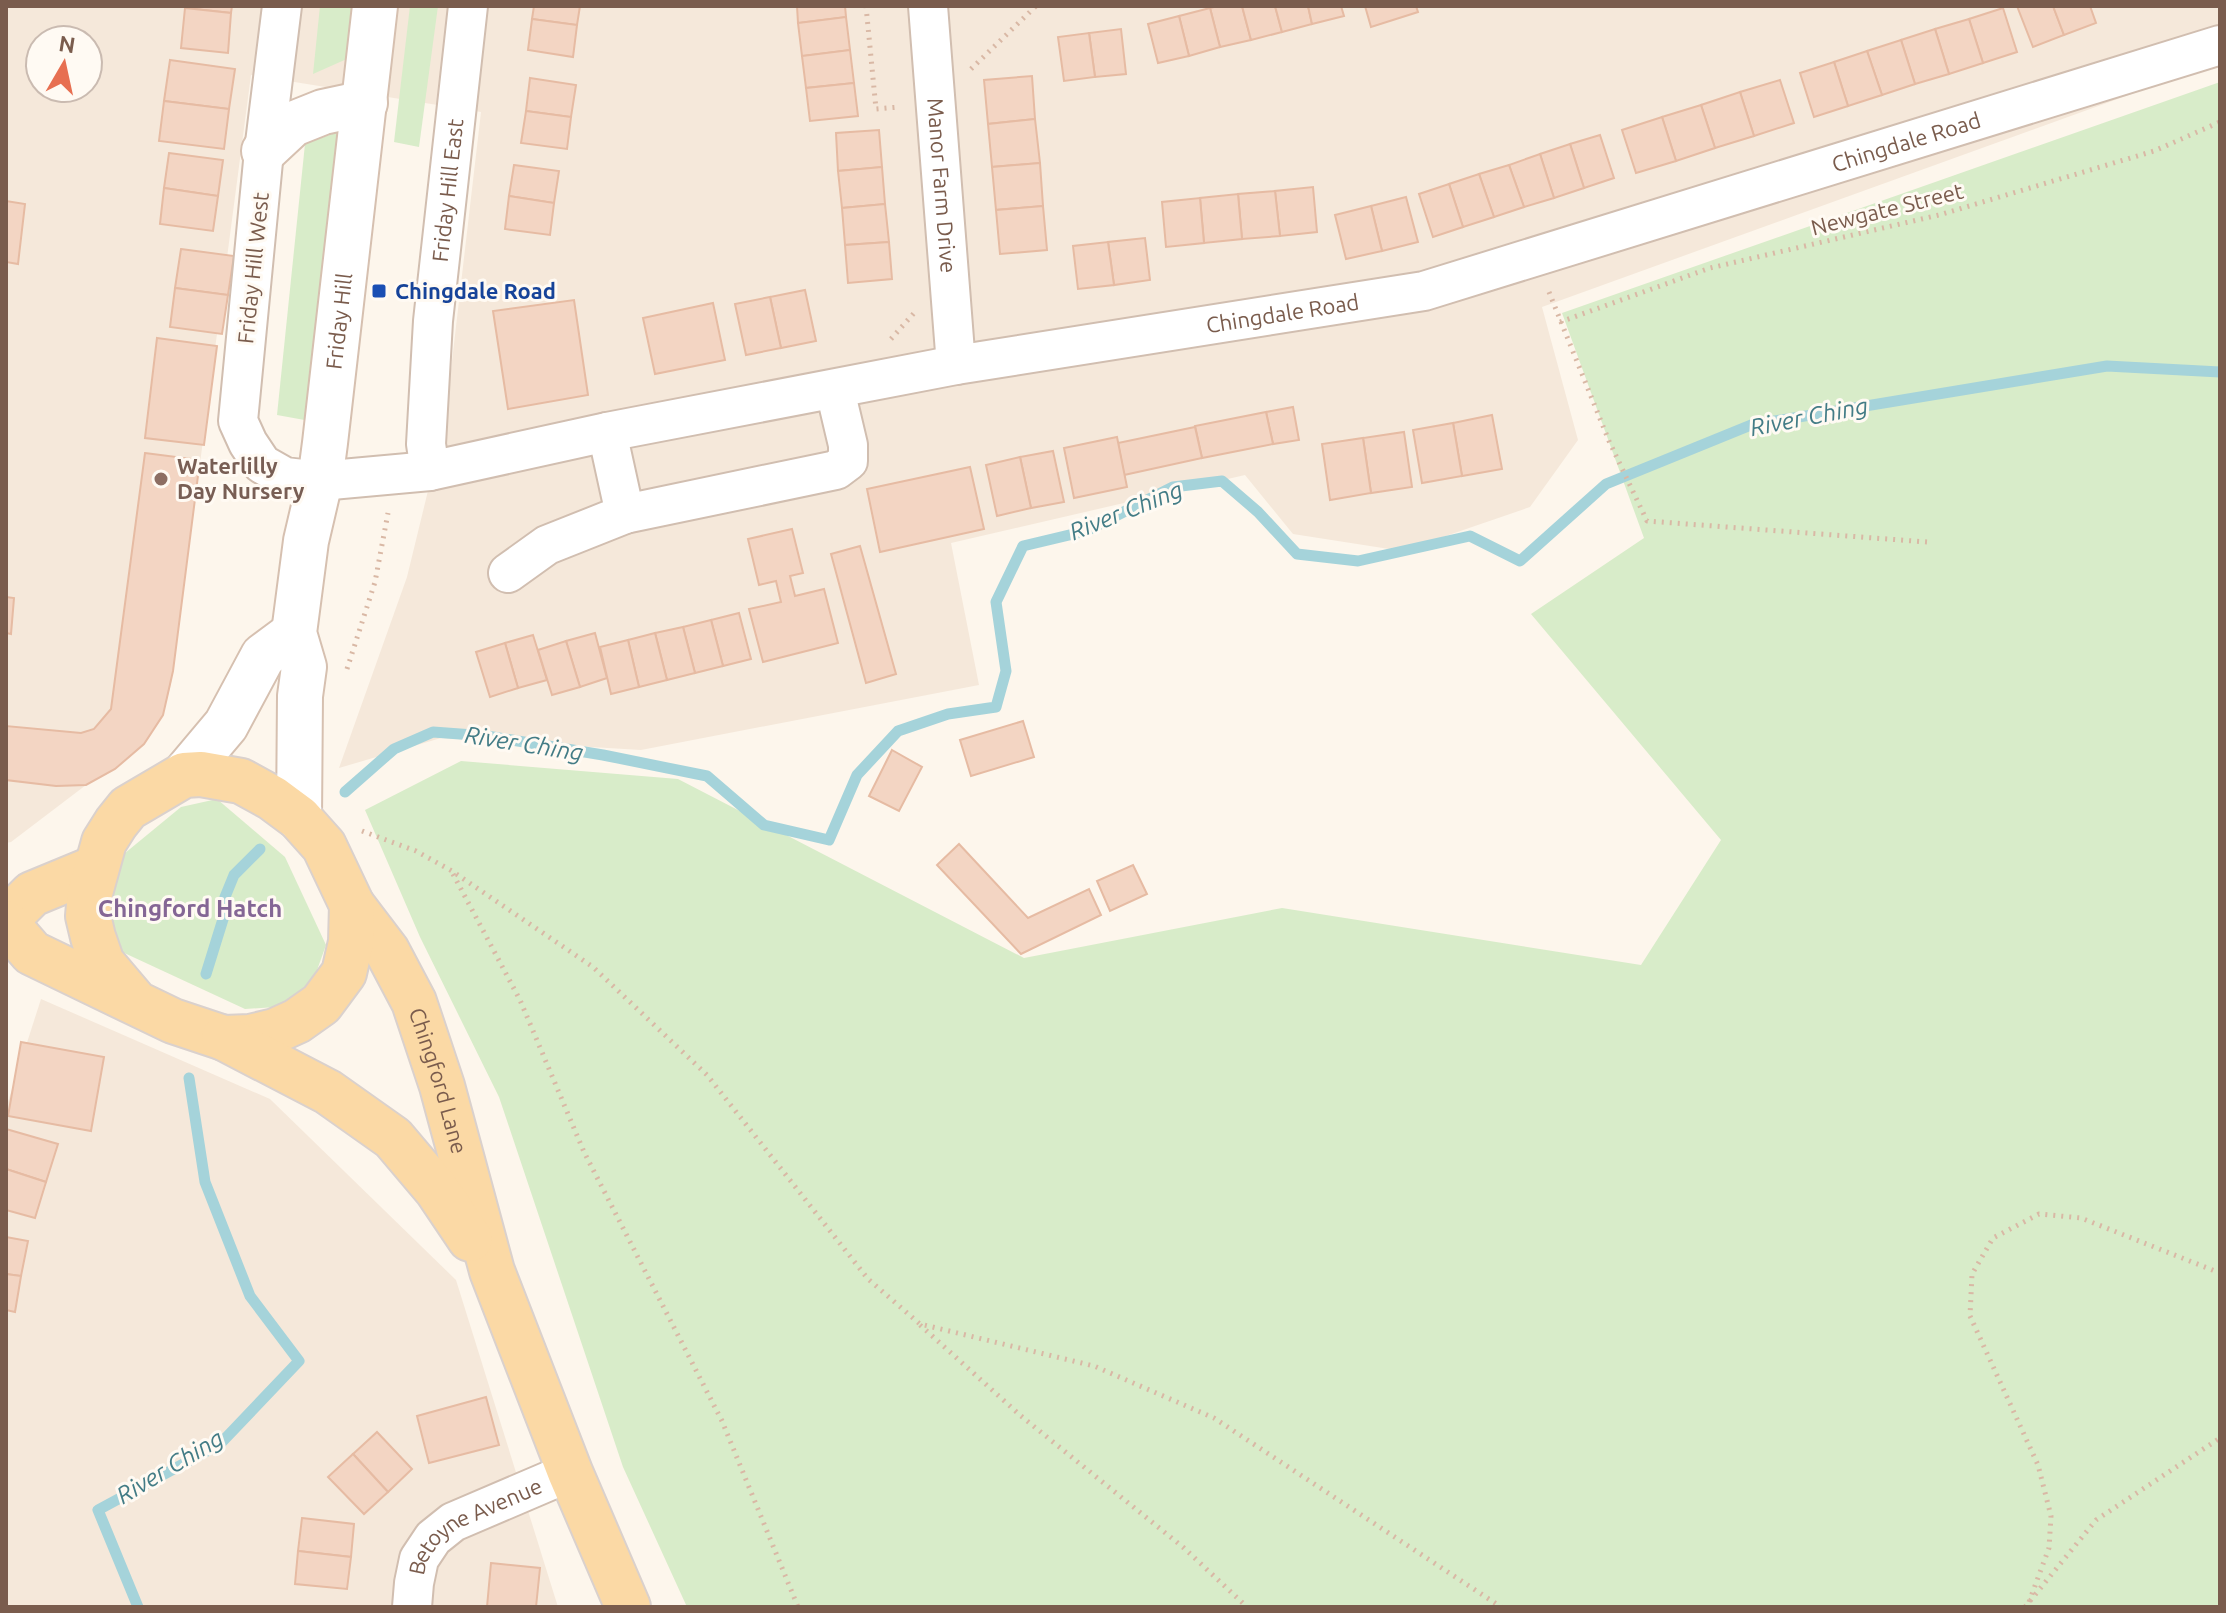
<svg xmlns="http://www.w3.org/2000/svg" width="2226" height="1613" font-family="Ubuntu,sans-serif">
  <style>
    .residential { fill: #f5e8da; fill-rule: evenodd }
    .green { fill: #d8ecc9 }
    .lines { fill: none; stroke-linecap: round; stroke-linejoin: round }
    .stream { stroke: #a5d3da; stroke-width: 11 }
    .building { fill: #f3d5c3; stroke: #e6bba3; stroke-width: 2 }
    .street-casing { stroke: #d1beb0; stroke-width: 42 }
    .secondary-casing { stroke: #d6c0b0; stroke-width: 48 }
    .primary-casing { stroke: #dad1cd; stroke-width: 48 }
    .path { stroke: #d9b8a5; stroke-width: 5; stroke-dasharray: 2 6; stroke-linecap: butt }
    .street { stroke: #fff; stroke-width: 38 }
    .secondary { stroke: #fff; stroke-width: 44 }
    .primary { stroke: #fbd9a5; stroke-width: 44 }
    .transit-dot { fill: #1a4fb4; stroke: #fffaf3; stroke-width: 3 }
    .education-dot { fill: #8d6e63; stroke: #fffaf3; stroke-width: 3 }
    .labels { text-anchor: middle; stroke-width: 6; stroke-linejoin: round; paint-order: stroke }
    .street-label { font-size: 22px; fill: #7a5c4d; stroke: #fffaf3 }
    .transit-label { font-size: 22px; font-weight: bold; fill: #164399; stroke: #fffaf3; text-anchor: start }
    .education-label { font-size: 22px; font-weight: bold; fill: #785e54; stroke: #fffaf3; text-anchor: start }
    .water-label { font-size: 24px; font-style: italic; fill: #437c86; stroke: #fffaf3 }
    .neighbourhood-label { font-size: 24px; font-weight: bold; fill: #846695; stroke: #fffaf3 }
  </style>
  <rect width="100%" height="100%" fill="#fdf6ec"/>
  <g class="residential">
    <path d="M 6,6 L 2220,6 L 2220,62 L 1542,307 L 1578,440 L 1530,507 L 1402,551 L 1293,534 L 1245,475 L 951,543 L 979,685 L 641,750 L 441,738 L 339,768 L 407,577 L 445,421 L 481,112 L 251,75 L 171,684 L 163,715 L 144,744 L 115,769 L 86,785 L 11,842 L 6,843 ZM 40,40 L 88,40 L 88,88 L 40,88 Z"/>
    <path d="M 41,999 L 270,1099 L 456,1280 L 558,1607 L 6,1607 L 6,1108 Z"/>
  </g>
  <g class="green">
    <path d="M 320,6 L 363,6 L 358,54 L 313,74 Z"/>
    <path d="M 410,6 L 438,6 L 419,147 L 394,142 Z"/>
    <path d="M 2220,82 L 2220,1607 L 687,1607 L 623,1467 L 499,1097 L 420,937 L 365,810 L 461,761 L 678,779 L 1024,958 L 1282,908 L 1641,965 L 1721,840 L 1531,614 L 1644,538 L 1562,313 Z"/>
    <path d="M 354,126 L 310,421 L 277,415 L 305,144 Z"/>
    <path d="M 217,799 L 285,857 L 326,945 L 311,987 L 276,1007 L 245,1009 L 120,951 L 110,918 L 119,858 L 181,807 Z"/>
  </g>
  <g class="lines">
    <g class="stream">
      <path d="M 345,792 L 394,749 L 433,732 L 487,736 L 603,755 L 707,776 L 764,825 L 829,840 L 857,775 L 898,731 L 948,714 L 996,707 L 1006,671 L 996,602 L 1023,546 L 1086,531 L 1173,487 L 1222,481 L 1258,512 L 1297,554 L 1358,561 L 1470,536 L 1520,561 L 1606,484 L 1751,425 L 2107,366 L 2220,372"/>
      <path d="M 206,974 L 224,916 L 225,897 L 234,875 L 260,849"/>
      <path d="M 138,1607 L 98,1510 L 220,1444 L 299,1361 L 250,1296 L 205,1182 L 189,1078"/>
    </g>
  </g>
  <g class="building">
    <path d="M 185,6 L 232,6 L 231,13 L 185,8 Z"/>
    <path d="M 534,6 L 580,6 L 577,25 L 532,19 Z"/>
    <path d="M 797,6 L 845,6 L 846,17 L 798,23 Z"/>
    <path d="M 1218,6 L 1242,6 L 1251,40 L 1220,47 L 1210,8 Z"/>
    <path d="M 1242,6 L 1275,6 L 1282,32 L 1251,40 Z"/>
    <path d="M 1275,6 L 1308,6 L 1312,24 L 1282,32 Z"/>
    <path d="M 1308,6 L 1341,6 L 1344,16 L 1312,24 Z"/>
    <path d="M 1365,6 L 1416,6 L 1418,12 L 1371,27 Z"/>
    <path d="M 2017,6 L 2053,6 L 2064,35 L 2033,47 Z"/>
    <path d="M 2053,6 L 2090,6 L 2096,23 L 2064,35 Z"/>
    <path d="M 185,8 L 231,13 L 228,53 L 181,48 Z"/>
    <path d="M 1210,8 L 1220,47 L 1189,56 L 1179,16 Z"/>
    <path d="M 2003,8 L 2017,52 L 1983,63 L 1969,19 Z"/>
    <path d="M 1179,16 L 1189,56 L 1158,63 L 1148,24 Z"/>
    <path d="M 846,17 L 850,50 L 802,56 L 798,23 Z"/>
    <path d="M 532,19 L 577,25 L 573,57 L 528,50 Z"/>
    <path d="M 1969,19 L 1983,63 L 1949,74 L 1935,29 Z"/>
    <path d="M 1121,29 L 1126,74 L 1095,77 L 1089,33 Z"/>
    <path d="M 1935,29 L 1949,74 L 1915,84 L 1901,40 Z"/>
    <path d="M 1089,33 L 1095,77 L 1064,81 L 1058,37 Z"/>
    <path d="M 1901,40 L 1915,84 L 1882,95 L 1867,51 Z"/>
    <path d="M 850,50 L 854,83 L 806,88 L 802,56 Z"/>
    <path d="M 1867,51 L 1882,95 L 1848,106 L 1834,62 Z"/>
    <path d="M 170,60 L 235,69 L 229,109 L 164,101 Z"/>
    <path d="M 1834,62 L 1848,106 L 1814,117 L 1800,73 Z"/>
    <path d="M 1032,76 L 1035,119 L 988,124 L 984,80 Z"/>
    <path d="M 530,78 L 576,85 L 571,117 L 526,111 Z"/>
    <path d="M 1780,80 L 1794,123 L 1754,136 L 1740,92 Z"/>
    <path d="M 854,83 L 858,116 L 810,121 L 806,88 Z"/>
    <path d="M 1740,92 L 1754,136 L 1715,148 L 1701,105 Z"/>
    <path d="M 164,101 L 229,109 L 224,149 L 159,141 Z"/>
    <path d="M 1701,105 L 1715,148 L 1676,161 L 1662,117 Z"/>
    <path d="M 526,111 L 571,117 L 567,149 L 521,143 Z"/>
    <path d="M 1662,117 L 1676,161 L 1636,173 L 1622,130 Z"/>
    <path d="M 1035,119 L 1040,163 L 992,167 L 988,124 Z"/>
    <path d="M 879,130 L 882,167 L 838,171 L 836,133 Z"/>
    <path d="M 1600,135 L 1614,178 L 1584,188 L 1570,144 Z"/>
    <path d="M 1570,144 L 1584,188 L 1554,198 L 1540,154 Z"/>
    <path d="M 169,153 L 223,160 L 218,196 L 164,188 Z"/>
    <path d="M 1540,154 L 1554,198 L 1524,207 L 1509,165 Z"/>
    <path d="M 1040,163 L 1043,206 L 996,210 L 992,167 Z"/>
    <path d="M 514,165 L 559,171 L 554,203 L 509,196 Z"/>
    <path d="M 1509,165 L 1524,207 L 1494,217 L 1479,174 Z"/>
    <path d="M 882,167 L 885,204 L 842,208 L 838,171 Z"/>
    <path d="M 1479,174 L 1494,217 L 1463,227 L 1449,184 Z"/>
    <path d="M 1449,184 L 1463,227 L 1433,237 L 1419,194 Z"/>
    <path d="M 1313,187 L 1317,232 L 1280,236 L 1275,191 Z"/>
    <path d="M 164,188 L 218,196 L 213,231 L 160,224 Z"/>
    <path d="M 1275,191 L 1280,236 L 1242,239 L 1238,194 Z"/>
    <path d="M 1238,194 L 1242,239 L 1204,243 L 1200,198 Z"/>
    <path d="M 509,196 L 554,203 L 550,235 L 505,229 Z"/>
    <path d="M 1406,197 L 1418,242 L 1382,251 L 1371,206 Z"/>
    <path d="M 1200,198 L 1204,243 L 1166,247 L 1162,202 Z"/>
    <path d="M 6,201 L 25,204 L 18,264 L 6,262 Z"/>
    <path d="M 885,204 L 889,242 L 845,245 L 842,208 Z"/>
    <path d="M 1043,206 L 1047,250 L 1000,254 L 996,210 Z"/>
    <path d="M 1371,206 L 1382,251 L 1346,259 L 1335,215 Z"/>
    <path d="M 1145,238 L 1150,280 L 1114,285 L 1108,242 Z"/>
    <path d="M 889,242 L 892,279 L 848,283 L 845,245 Z"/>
    <path d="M 1108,242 L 1114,285 L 1078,289 L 1073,246 Z"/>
    <path d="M 181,249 L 234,256 L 228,295 L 175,288 Z"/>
    <path d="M 175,288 L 228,295 L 222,334 L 170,327 Z"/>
    <path d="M 805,290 L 816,341 L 781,348 L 770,297 Z"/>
    <path d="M 770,297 L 781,348 L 746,355 L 735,304 Z"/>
    <path d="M 574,300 L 588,395 L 508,409 L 493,311 Z"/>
    <path d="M 713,303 L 725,360 L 655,374 L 643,318 Z"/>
    <path d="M 157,338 L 217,346 L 204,445 L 145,438 Z"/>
    <path d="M 1293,407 L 1299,440 L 1273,444 L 1266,412 Z"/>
    <path d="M 1266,412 L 1273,444 L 1202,458 L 1195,426 Z"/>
    <path d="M 1492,415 L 1502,469 L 1462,476 L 1453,423 Z"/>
    <path d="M 1453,423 L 1462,476 L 1422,483 L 1413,430 Z"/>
    <path d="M 1195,427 L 1202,458 L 1124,475 L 1118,443 Z"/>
    <path d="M 1404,432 L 1412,487 L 1371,493 L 1363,438 Z"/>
    <path d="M 1117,437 L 1127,487 L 1074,498 L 1064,448 Z"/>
    <path d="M 1363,438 L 1371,493 L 1330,500 L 1322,444 Z"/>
    <path d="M 1053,451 L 1064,502 L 1031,508 L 1020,457 Z"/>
    <path d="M 145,453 L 200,460 L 173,671 L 163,715 L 144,744 L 115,769 L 86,785 L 56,786 L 6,780 L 6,726 L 81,733 L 94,729 L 111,709 Z"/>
    <path d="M 1020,457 L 1031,508 L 997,516 L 986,465 Z"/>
    <path d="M 970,467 L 984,529 L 880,552 L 867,489 Z"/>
    <path d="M 792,529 L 803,573 L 790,576 L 795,596 L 824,589 L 838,643 L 763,662 L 749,609 L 781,602 L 776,581 L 759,585 L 748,539 Z"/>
    <path d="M 860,546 L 896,674 L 866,683 L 831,554 Z"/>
    <path d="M 6,597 L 14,598 L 11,634 L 6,633 Z"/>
    <path d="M 739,613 L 751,659 L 723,666 L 711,620 Z"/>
    <path d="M 711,620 L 723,666 L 695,673 L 683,627 Z"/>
    <path d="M 683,627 L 695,673 L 667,680 L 655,633 Z"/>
    <path d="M 595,633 L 607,678 L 580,687 L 566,641 Z"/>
    <path d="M 655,633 L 667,680 L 639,687 L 628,640 Z"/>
    <path d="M 533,635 L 547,680 L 518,688 L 505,643 Z"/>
    <path d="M 628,640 L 639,687 L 611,694 L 600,647 Z"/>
    <path d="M 566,641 L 580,687 L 552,695 L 538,650 Z"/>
    <path d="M 505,643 L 518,688 L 490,697 L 476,652 Z"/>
    <path d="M 1023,721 L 1034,757 L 971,776 L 960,740 Z"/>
    <path d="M 892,750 L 922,767 L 899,811 L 869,796 Z"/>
    <path d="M 959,844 L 1028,918 L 1089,889 L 1101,915 L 1021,954 L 937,865 Z"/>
    <path d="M 1133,865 L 1147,894 L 1110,911 L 1097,881 Z"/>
    <path d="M 21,1042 L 104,1057 L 91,1131 L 8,1116 Z"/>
    <path d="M 6,1129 L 58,1144 L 46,1182 L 6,1169 Z"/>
    <path d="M 6,1169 L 46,1182 L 35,1218 L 6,1210 Z"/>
    <path d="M 6,1237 L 28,1241 L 21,1276 L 6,1274 Z"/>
    <path d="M 6,1274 L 21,1276 L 15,1312 L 6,1310 Z"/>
    <path d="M 486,1397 L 499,1445 L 429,1463 L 417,1416 Z"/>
    <path d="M 377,1432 L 412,1469 L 388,1492 L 353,1454 Z"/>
    <path d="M 353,1454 L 388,1492 L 364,1514 L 328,1477 Z"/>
    <path d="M 302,1518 L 354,1524 L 351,1557 L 298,1551 Z"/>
    <path d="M 298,1551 L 351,1557 L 347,1589 L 295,1584 Z"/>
    <path d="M 491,1563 L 540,1568 L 536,1607 L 487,1607 Z"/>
  </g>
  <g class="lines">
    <defs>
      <g id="street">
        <path id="s1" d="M 282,6 L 264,151 L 238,421 L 248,443 L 262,464 L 285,477 L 320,481 L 430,471 L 607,432 L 956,365 L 1424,291 L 2220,45"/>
        <path id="s2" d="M 928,6 L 956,365"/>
        <path id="s3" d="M 430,471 L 426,444 L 433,321 L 468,6"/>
        <path d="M 625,514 L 836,470 L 848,461 L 848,445 L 835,390"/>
        <path d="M 508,573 L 547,545 L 625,514 L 607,432"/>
        <path id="s4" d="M 412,1607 L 414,1583 L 419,1559 L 433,1538 L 453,1522 L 570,1472"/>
      </g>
      <g id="secondary">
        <path d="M 264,151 L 293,124 L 323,112 L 365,103"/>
        <path d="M 184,775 L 226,725 L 263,656 L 294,633"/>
        <path id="s5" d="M 299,818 L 300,696 L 304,667 L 294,633 L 306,541 L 320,481 L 325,443 L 375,6"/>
      </g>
      <g id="primary">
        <path id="s6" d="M 352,905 L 387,951 L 414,1002 L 442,1086 L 492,1271 L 570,1472 L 628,1607"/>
        <path d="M 6,920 L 32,894 L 95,868"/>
        <path d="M 6,923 L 32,953 L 173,1021 L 224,1038 L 250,1037 L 275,1031 L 297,1021 L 321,1004 L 344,973 L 351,942 L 352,905 L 324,846 L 299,818 L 272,798 L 241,781 L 201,774 L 184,775 L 128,808 L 116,823 L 104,842 L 90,893 L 88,916 L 93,937 L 102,963 L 136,1003"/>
        <path d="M 224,1038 L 328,1092 L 393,1138 L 437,1190 L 470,1239"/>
      </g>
    </defs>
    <use href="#street" class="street-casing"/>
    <use href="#secondary" class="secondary-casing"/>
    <use href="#primary" class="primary-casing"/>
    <g class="path">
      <path d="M 866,6 L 876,109 L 899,107"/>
      <path d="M 971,69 L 1036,6"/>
      <path d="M 1549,292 L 1609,441 L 1647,521 L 1927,542"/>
      <path d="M 1560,322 L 1710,268 L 1939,215 L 2154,151 L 2220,122"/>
      <path d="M 891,339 L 914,313"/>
      <path d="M 347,669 L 375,582 L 388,513"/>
      <path d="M 362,831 L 416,851 L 452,871 L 593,967 L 707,1075 L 868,1279 L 920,1324 L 1094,1366 L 1214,1418 L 1501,1607"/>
      <path d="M 453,874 L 520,1000 L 584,1152 L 722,1421 L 798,1607"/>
      <path d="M 920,1325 L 1021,1416 L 1184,1548 L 1247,1607"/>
      <path d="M 2029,1602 L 2049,1548 L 2051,1516 L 2038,1465 L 1970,1316 L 1972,1274 L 1993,1238 L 2039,1214 L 2081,1218 L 2220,1273"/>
      <path d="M 2025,1607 L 2096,1520 L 2220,1438"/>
    </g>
    <use href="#street" class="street"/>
    <use href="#secondary" class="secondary"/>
    <use href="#primary" class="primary"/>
  </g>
  <rect class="transit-dot" x="371" y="283" width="16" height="16" rx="4"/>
  <circle class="education-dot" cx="161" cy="479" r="8"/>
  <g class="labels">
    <g class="street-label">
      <text dy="8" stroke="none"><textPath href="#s1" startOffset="2154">Chingdale Road</textPath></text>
      <text dy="8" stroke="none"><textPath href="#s2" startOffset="180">Manor Farm Drive</textPath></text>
      <text dy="8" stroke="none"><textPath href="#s3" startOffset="282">Friday Hill East</textPath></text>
      <text transform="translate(1887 209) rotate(-14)" y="8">Newgate Street</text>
      <text transform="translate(253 268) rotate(-84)" y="8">Friday Hill West</text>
      <text dy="8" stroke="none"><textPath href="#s1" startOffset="1506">Chingdale Road</textPath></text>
      <text dy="8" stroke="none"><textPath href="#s5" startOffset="502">Friday Hill</textPath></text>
      <text dy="8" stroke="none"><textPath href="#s6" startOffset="198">Chingford Lane</textPath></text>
      <text dy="8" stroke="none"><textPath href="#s4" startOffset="114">Betoyne Avenue</textPath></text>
    </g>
    <g class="transit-label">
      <text x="395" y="299">Chingdale Road</text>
    </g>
    <g class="education-label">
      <text x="177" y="474">Waterlilly<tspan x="177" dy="25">Day Nursery</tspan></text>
    </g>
    <g class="water-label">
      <text transform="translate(1809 417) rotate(-11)" y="8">River Ching</text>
      <text transform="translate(1126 511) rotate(-22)" y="8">River Ching</text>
      <text transform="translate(524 744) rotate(9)" y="8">River Ching</text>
      <text transform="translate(170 1467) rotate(-31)" y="8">River Ching</text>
    </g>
    <g class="neighbourhood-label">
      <text x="190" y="917">Chingford Hatch</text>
    </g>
  </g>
  <rect width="2226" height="1613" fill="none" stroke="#7a5c4d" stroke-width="16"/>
  <g transform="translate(64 64) rotate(9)"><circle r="38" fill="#fffaf3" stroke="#cabbb1" stroke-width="2"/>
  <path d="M0-6L14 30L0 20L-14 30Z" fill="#e76f51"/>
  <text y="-12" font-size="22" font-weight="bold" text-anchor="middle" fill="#7a5c4d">N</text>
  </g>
</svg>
